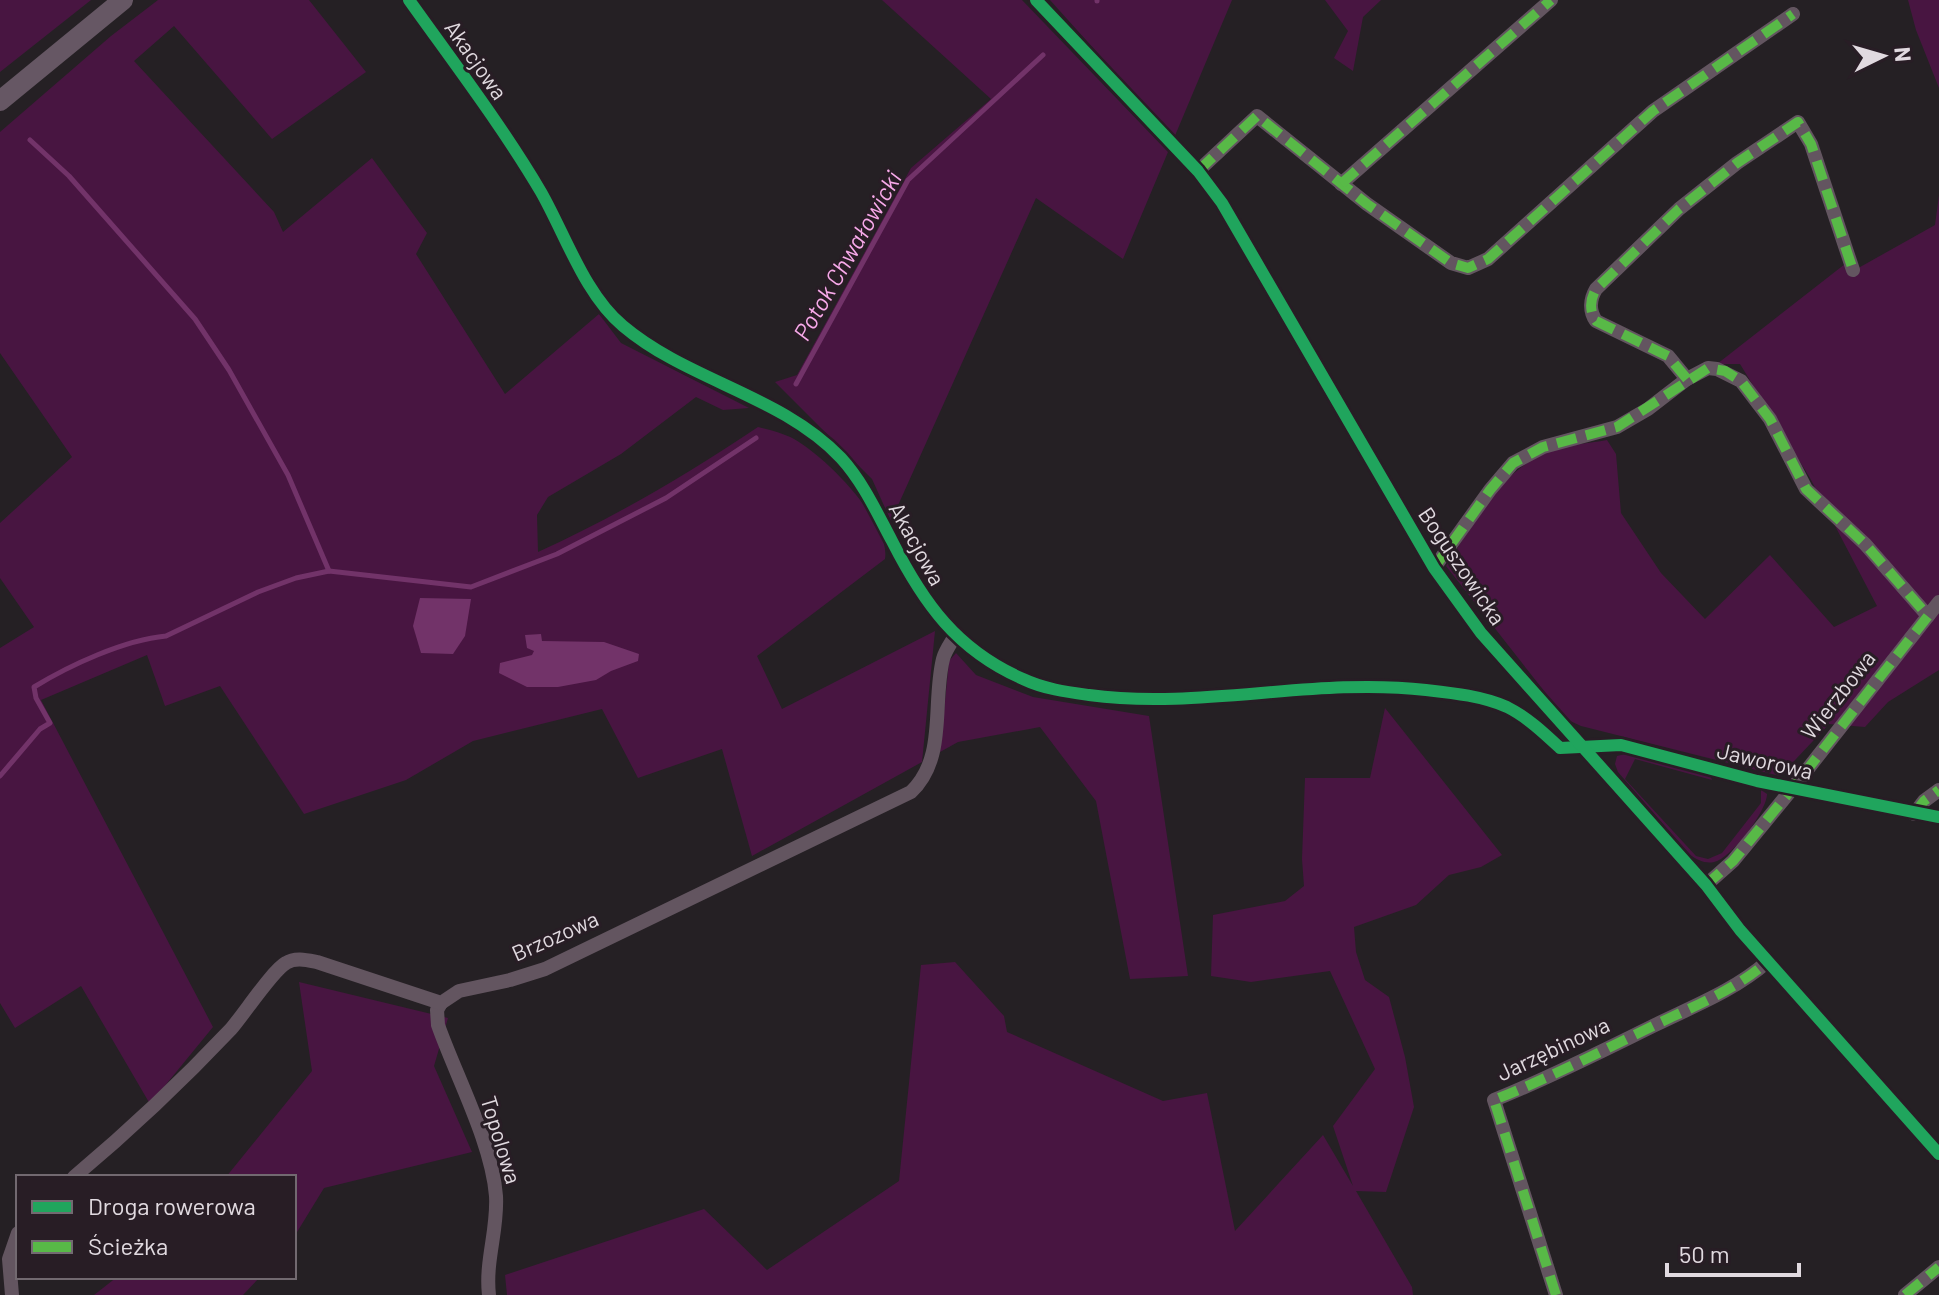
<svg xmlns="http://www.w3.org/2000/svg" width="1939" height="1295" font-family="Barlow,sans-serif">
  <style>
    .green { fill: #481541 }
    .water { fill: #723369 }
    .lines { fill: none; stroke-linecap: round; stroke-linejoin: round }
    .stream { stroke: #723369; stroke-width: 5 }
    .minor { stroke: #635560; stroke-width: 14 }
    .secondary { stroke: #665764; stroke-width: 20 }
    .quiet { stroke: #58b947; stroke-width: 10; stroke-dasharray: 20 10; stroke-linecap: butt }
    .cycleway-casing { stroke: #281d25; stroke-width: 17 }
    .cycleway { stroke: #20a55d; stroke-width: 12 }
    .labels { text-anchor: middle; stroke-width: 6; stroke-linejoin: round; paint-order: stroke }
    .street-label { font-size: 22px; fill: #e1dae0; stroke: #281d25 }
    .water-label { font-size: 24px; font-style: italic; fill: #f7a9e9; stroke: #281d25 }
  </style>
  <rect width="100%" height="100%" fill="#252024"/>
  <g class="green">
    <path d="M 0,0 L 91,0 L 0,72 Z"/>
    <path d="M 158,0 L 309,0 L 366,72 L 272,139 L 174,26 L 134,61 L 274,212 L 283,232 L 372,158 L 427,233 L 416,254 L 505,394 L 599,314 L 621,343 L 749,408 L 723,410 L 696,397 L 621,454 L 548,497 L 537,515 L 538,552 C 617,516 686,475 758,427 C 770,430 783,433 794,439 C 825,456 891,522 885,559 L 757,656 L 782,709 L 935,631 L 922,762 L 752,856 L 722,749 L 638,778 L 602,709 L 473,741 L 406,780 L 304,814 L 220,686 L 165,706 L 147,655 L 41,700 L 213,1027 L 150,1104 L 81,986 L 15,1028 L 0,1003 L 0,648 L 34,627 L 0,578 L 0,523 L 72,457 L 0,353 L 0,132 L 111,36 Z"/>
    <path d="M 882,0 L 1022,0 L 1168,152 L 1123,259 L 1036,198 L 891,521 L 872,479 L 775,382 L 797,375 L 911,168 L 991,99 Z"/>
    <path d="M 1050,0 L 1232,0 L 1174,138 Z"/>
    <path d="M 1325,0 L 1381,0 L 1363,17 L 1353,71 L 1334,58 L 1348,31 Z"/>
    <path d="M 1908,0 L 1939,0 L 1939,88 L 1916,30 Z"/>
    <path d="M 1939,195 L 1939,670 L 1888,702 L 1865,727 L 1829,724 L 1780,776 L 1581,726 L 1566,719 L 1446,566 C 1471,528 1496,478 1539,456 C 1558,445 1585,444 1607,440 L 1616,454 L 1621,513 L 1661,573 L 1705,619 L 1770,555 L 1834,627 L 1877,606 L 1810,478 L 1740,364 L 1717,364 L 1845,264 L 1853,271 L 1935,225 Z"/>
    <path d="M 956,653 L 976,675 L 1033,697 L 1149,716 L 1188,976 L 1130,979 L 1096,801 L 1040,727 L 958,742 L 940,752 L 949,661 Z"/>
    <path d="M 1385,708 L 1502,855 L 1481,867 L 1449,875 L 1416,905 L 1354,927 L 1356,952 L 1365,980 L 1389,997 L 1405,1057 L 1414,1107 L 1386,1192 L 1356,1191 L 1412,1287 L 1413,1295 L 507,1295 L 505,1275 L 704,1209 L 767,1270 L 899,1181 L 921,965 L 955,962 L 1004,1016 L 1007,1032 L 1163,1101 L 1207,1093 L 1235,1231 L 1323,1135 L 1353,1186 L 1333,1126 L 1375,1069 L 1330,971 L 1251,982 L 1211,976 L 1213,915 L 1285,901 L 1304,886 L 1302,859 L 1305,778 L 1370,778 Z"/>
    <path d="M 1630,753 L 1710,775 L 1712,780 L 1635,759 L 1625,779 L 1696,856 L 1708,859 L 1722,853 L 1761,803 L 1761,790 L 1767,794 C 1767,811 1731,859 1714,862 C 1705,864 1698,860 1690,855 L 1618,772 L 1615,764 L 1617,756 Z"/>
    <path d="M 299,982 L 448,1018 L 434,1066 L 472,1152 L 324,1188 L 294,1237 L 294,1177 L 226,1177 L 312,1071 Z"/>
    <path d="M 117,1277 L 260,1277 L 243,1295 L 94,1295 Z"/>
  </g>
  <g class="water">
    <path d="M 420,598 L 471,599 L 465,636 L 453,654 L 421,653 L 413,626 Z"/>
    <path d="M 541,634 L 542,641 L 604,642 L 639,654 L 638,661 L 611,671 L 596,680 L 558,687 L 527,687 L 499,673 L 500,663 L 532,655 L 534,651 L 527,648 L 525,635 Z"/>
  </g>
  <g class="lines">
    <g class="stream">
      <path d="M 1097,1 L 1097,0"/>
      <path d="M 30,140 L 69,176 L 195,319 L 229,370 L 288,475 L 329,571"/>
      <path d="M 796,384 L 908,180 L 1043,55"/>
      <path d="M 0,776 L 40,729 L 50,723 L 36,698 L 34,687 C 70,665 124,640 166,636 L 258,592 L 296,578 L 329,571 L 471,587 L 557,554 L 666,498 L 756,438"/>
    </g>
    <g class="minor">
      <path d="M 409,0 C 454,63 502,126 541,192 C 565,234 585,295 623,326 C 688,381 781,395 841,458 C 863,482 877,513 892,541 C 924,604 957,650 1023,679 C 1044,689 1067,692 1089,695 C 1201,710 1314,677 1426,690 C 1453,693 1482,696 1507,707 C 1527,717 1544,733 1560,748 L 1621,745 L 1757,781 L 1939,817"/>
      <path d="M 1036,0 L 1198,171 L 1222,203 L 1434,568 L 1481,633 L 1706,885 L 1740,930 L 1939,1154"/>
      <path d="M 1198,171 L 1257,116 L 1367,204 L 1451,263 L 1468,268 L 1488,259 L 1653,111 L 1793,14"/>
      <path d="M 1341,184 L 1551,0"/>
      <path d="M 1687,379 L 1668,356 L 1596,321 C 1589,311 1590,299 1596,289 L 1679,209 L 1737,163 L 1798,122 L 1811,144 L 1853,270"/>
      <path d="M 1434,568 L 1490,490 L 1513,463 L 1543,447 L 1617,427 L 1648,409 L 1687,379 L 1708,368 L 1717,369 L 1741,381 L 1770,419 L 1806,489 L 1865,544 L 1928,616"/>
      <path d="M 1914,814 L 1924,801 L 1939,790"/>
      <path d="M 1706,885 L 1733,861 L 1792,789 L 1939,602"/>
      <path d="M 441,1003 L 437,1010 L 438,1025 C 456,1076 492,1143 496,1196 C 498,1230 485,1261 489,1295"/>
      <path d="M 74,1177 C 130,1130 181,1082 231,1029 C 244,1014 273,970 286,963 C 295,957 307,960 317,962 L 441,1003 L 459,991 L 510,980 L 545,969 L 911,792 C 947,758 932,703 943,659 C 945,651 951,643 955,636"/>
      <path d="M 12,1295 L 9,1259 L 18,1233"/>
      <path d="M 1556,1295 L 1494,1100 C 1549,1078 1602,1051 1655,1025 C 1694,1006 1735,990 1767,962"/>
      <path d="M 1905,1295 L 1939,1267"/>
    </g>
    <path class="secondary" d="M 0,101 L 123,0"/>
    <g class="quiet">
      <path d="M 1198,171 L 1257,116 L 1367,204 L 1451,263 L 1468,268 L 1488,259 L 1653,111 L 1793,14"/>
      <path d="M 1341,184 L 1551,0"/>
      <path d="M 1687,379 L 1668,356 L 1596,321 C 1589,311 1590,299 1596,289 L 1679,209 L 1737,163 L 1798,122 L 1811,144 L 1853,270"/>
      <path d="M 1434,568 L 1490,490 L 1513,463 L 1543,447 L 1617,427 L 1708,368 L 1725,371 L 1741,381 L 1770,419 L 1806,489 L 1865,544 L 1928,616 L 1792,789 L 1733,861 L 1706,885"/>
      <path d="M 1914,814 L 1924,801 L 1939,790"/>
      <path d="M 1556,1295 L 1494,1100 C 1549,1078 1602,1051 1655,1025 C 1694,1006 1735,990 1767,962"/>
      <path d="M 1905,1295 L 1939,1267"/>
    </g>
    <defs>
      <g id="cycleway">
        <path d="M 409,0 C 454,63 502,126 541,192 C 565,234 585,295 623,326 C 688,381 781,395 841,458 C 863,482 877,513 892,541 C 924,604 957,650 1023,679 C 1044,689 1067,692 1089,695 C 1201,710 1314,677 1426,690 C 1453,693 1482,696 1507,707 C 1527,717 1544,733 1560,748 L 1621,745 L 1757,781 L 1939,817"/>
        <path d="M 1036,0 L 1198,171 L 1222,203 L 1434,568 L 1481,633 L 1706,885 L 1740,930 L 1939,1154"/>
      </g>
    </defs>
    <use href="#cycleway" class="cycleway-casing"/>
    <use href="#cycleway" class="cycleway"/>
  </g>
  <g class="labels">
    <g class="street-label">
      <text transform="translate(476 60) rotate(55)" y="8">Akacjowa</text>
      <text transform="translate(917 544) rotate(61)" y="8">Akacjowa</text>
      <text transform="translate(1462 566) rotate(56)" y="8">Boguszowicka</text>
      <text transform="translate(1838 695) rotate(-52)" y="8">Wierzbowa</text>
      <text transform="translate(1765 761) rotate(13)" y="8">Jaworowa</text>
      <text transform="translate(555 936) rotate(-24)" y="8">Brzozowa</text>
      <text transform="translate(1553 1049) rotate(-25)" y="8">Jarzębinowa</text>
      <text transform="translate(501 1140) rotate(73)" y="8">Topolowa</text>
    </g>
    <g class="water-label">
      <text transform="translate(848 256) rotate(-60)" y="8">Potok Chwałowicki</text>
    </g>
  </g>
  <rect x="16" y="1175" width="280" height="104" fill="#281d25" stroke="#726970" stroke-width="2"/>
  <rect x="32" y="1201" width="40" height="12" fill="#20a55d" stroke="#726970" stroke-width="2"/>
  <text x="88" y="1215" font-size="24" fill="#e1dae0">Droga rowerowa</text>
  <rect x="32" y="1241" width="40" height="12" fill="#58b947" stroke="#726970" stroke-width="2"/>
  <text x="88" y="1255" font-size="24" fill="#e1dae0">Ścieżka</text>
  <g transform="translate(1883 56) rotate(85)" stroke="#281d25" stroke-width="6" paint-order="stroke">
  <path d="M0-6L14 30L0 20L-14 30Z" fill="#e1dae0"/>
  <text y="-12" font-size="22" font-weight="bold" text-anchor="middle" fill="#e1dae0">N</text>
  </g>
  <path d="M1667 1263v12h132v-12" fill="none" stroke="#e1dae0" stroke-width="4"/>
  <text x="1679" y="1263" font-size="24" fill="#e1dae0" stroke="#281d25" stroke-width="6" paint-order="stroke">50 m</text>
</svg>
